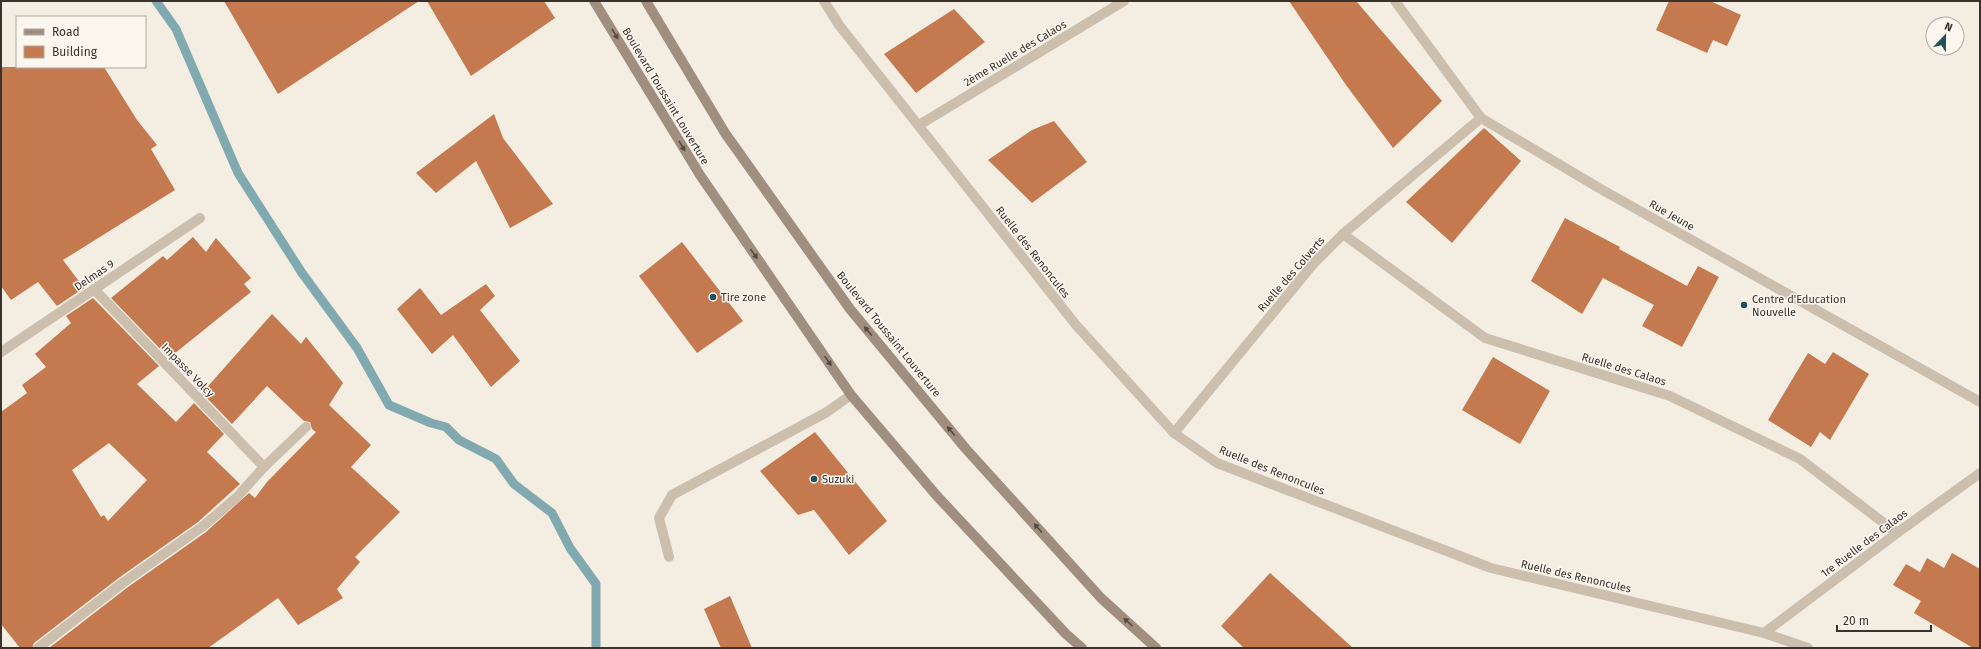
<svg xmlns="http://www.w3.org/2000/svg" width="1981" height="649" font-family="'Fira Sans',sans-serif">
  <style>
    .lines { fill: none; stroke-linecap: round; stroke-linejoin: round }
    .stream { stroke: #81a9b0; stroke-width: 9 }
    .building { fill: #c4794f; fill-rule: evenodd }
    .lane { stroke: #ccbfad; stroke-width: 10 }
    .street { stroke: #ccbfad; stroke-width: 10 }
    .secondary { stroke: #a08e7e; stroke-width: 10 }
    .oneway { fill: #544940 }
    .poi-dot { fill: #21515c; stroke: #fbf6ee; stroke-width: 1.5 }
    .labels { text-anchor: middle; stroke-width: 3; stroke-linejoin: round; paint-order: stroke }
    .street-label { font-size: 11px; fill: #3a322b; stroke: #fbf6ee }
    .poi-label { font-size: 11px; fill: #3a322b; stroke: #fbf6ee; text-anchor: start }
  </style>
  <rect width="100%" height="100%" fill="#f3ede2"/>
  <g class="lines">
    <path class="stream" d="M 156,1 L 176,29 L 238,173 L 302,273 L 357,348 L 389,405 L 431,423 L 446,427 L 459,440 L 496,459 L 514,484 L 552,513 L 570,548 L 596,584 L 596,648"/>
  </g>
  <g class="building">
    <path d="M 224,1 L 419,1 L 278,94 Z"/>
    <path d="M 427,1 L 544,1 L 555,18 L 471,76 Z"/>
    <path d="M 1289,1 L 1356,1 L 1442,101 L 1393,148 L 1346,85 Z"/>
    <path d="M 1669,1 L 1710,1 L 1741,15 L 1727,46 L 1713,40 L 1707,53 L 1656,30 Z"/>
    <path d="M 954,9 L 985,42 L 916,93 L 884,54 Z"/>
    <path d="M 1,67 L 104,67 L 137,120 L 157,145 L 151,149 L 175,190 L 63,260 L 84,288 L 57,306 L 38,282 L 11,300 L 1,286 Z"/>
    <path d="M 494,114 L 503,138 L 553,204 L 510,228 L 476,161 L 436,193 L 416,173 Z"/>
    <path d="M 1054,121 L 1087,162 L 1032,203 L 988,160 L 1032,130 Z"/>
    <path d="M 1484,128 L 1521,161 L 1452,243 L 1406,202 Z"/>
    <path d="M 1565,218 L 1620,247 L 1619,249 L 1687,286 L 1698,266 L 1719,277 L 1682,347 L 1642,326 L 1654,305 L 1603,278 L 1582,314 L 1531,281 Z"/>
    <path d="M 193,237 L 206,252 L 216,238 L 251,278 L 244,284 L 251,292 L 169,358 L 111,298 L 163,256 L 167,260 Z"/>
    <path d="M 682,242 L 743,321 L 697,353 L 639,276 Z"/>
    <path d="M 486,284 L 495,296 L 480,310 L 520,361 L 491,387 L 453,335 L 432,354 L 397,309 L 420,288 L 441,315 Z"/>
    <path d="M 93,298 L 159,366 L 137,384 L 176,422 L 194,403 L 224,434 L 207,452 L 240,484 L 198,522 L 120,577 L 34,643 L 32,648 L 20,648 L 1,624 L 1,412 L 27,393 L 22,385 L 46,367 L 35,354 L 71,323 L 66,316 ZM 109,443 L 147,480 L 108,521 L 104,515 L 101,517 L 72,470 Z"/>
    <path d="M 272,314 L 301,344 L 306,337 L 343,383 L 329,405 L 371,445 L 351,467 L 400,512 L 355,557 L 360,562 L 337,589 L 343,598 L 298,625 L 278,598 L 208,648 L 49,648 L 128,587 L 206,532 L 249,493 L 255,498 L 267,482 L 316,432 L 312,429 L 310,422 L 304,421 L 267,386 L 232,424 L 202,393 Z"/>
    <path d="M 1833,352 L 1869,374 L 1830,440 L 1820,432 L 1811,447 L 1768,420 L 1808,353 L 1825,364 Z"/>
    <path d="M 1493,357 L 1550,391 L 1520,444 L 1462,410 Z"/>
    <path d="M 815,432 L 887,521 L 849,555 L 814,510 L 798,515 L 760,471 Z"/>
    <path d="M 1952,553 L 1980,569 L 1980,648 L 1973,648 L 1914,613 L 1921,601 L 1893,585 L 1906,564 L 1920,572 L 1927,558 L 1944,568 Z"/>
    <path d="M 1270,573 L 1353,648 L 1244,648 L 1221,626 Z"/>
    <path d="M 730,596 L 752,648 L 721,648 L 704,609 Z"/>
  </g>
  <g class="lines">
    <path class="lane" d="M 669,557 L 659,518 L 672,495 L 827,412 L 851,395"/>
    <g class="street">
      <path d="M 824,1 L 839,25 L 1076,325 L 1174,433 L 1217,463 L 1491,568 L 1764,633 L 1808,648"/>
      <path d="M 1395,1 L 1481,118 L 1599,188 L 1980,402"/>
      <path d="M 919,125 L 1124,1"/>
      <path d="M 1343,234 L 1485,338 L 1670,396 L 1800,459 L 1897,533"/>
      <path d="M 94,289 L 264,467"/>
      <path d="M 1,352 L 200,218"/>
      <path d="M 1174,433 L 1314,263 L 1343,234 L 1481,118"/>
      <path d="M 1764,633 L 1897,533 L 1980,473"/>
      <path d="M 38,648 L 124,582 L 202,527 L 237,497 L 264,467 L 306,427"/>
    </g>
    <g class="secondary">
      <path d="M 594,1 L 700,175 L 851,395 L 937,496 L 1066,634 L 1082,648"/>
      <path d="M 646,1 L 725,133 L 850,309 L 966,449 L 1101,598 L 1156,648"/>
    </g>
  </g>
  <defs><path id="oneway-solid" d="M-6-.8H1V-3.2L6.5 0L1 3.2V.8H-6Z"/></defs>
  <g class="oneway">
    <use href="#oneway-solid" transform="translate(615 34) rotate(59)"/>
    <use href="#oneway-solid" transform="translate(682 146) rotate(59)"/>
    <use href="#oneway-solid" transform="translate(754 254) rotate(55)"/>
    <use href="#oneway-solid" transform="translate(868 331) rotate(-130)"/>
    <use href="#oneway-solid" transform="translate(828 361) rotate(55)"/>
    <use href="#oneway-solid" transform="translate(951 431) rotate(-130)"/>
    <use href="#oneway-solid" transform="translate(1038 528) rotate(-132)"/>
    <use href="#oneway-solid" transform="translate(1128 622) rotate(-138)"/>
  </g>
  <g class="poi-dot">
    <circle cx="713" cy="297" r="4"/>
    <circle cx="1744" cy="305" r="4"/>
    <circle cx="814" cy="479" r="4"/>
  </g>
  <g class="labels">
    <g class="street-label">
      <text transform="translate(1015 53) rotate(-31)" y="4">2ème Ruelle des Calaos</text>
      <text transform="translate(666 96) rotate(59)" y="4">Boulevard Toussaint Louverture</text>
      <text transform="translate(1672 215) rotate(30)" y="4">Rue Jeune</text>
      <text transform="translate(1033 252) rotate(52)" y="4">Ruelle des Renoncules</text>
      <text transform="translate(1291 274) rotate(-49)" y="4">Ruelle des Colverts</text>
      <text transform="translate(94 275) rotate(-34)" y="4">Delmas 9</text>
      <text transform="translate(889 334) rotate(51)" y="4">Boulevard Toussaint Louverture</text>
      <text transform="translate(1624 369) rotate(17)" y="4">Ruelle des Calaos</text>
      <text transform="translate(188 370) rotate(46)" y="4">Impasse Volcy</text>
      <text transform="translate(1272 470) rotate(22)" y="4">Ruelle des Renoncules</text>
      <text transform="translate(1864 543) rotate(-37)" y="4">1re Ruelle des Calaos</text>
      <text transform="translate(1576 576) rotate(13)" y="4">Ruelle des Renoncules</text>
    </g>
    <g class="poi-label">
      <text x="721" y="301">Tire zone</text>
      <text x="1752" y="303">Centre d'Education<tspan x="1752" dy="13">Nouvelle</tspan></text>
      <text x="822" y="483">Suzuki</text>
    </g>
  </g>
  <rect width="1981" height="649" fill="none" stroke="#3a322b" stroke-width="4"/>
  <rect x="16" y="16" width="130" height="52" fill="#fbf6ee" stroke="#aea8a0"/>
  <rect x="24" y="29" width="20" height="6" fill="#a08e7e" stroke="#aea8a0"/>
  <text x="52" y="36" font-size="12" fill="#3a322b">Road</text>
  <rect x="24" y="46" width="20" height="12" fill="#c4794f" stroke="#aea8a0"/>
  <text x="52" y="56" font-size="12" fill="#3a322b">Building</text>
  <g transform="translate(1945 36) rotate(22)"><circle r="19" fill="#fbf6ee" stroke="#aea8a0"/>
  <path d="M0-3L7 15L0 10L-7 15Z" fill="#21515c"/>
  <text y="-6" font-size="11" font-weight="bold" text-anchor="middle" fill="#3a322b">N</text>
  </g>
  <path d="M1837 625v6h94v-6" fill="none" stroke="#3a322b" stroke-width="2"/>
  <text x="1843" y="625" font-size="12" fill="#3a322b" stroke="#fbf6ee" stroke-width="3" paint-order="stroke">20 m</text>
</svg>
